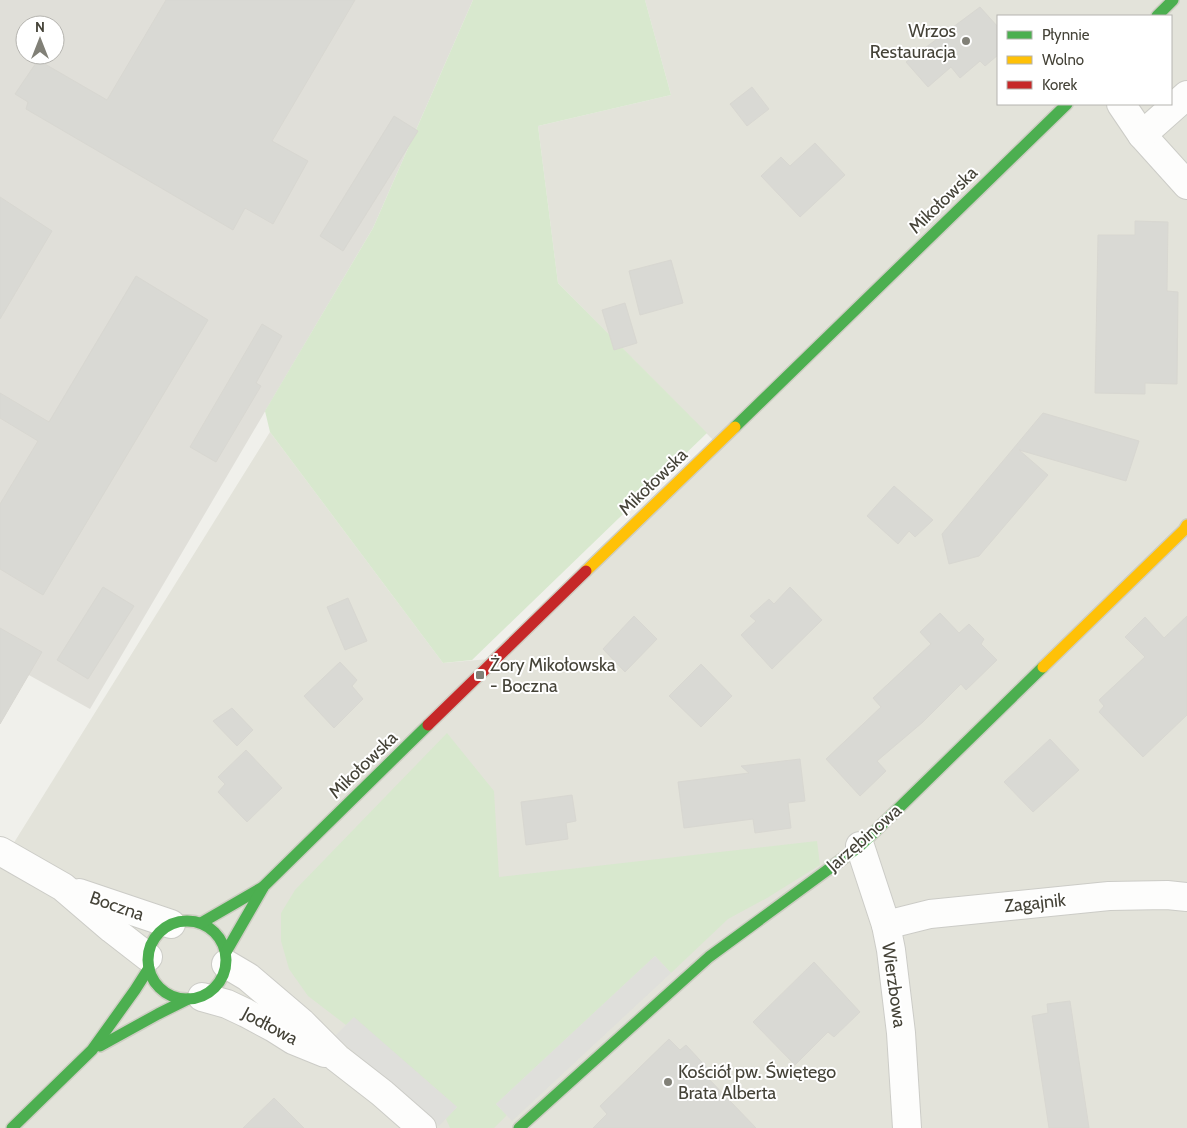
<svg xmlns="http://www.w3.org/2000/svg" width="1187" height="1128" font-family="Cabin,sans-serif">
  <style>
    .residential { fill: #e3e3da; fill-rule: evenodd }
    .industrial { fill: #e0dfd9; fill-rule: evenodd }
    .green { fill: #d8e8ce }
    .parking { fill: #dfdfdb }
    .building { fill: #d9d9d4; stroke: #d8d7d1 }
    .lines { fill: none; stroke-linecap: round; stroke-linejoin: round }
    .street-casing { stroke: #ccccc7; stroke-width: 30 }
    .fast-casing { stroke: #cecec3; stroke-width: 14 }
    .slow-casing { stroke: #cecec3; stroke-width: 14 }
    .jam-casing { stroke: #cecec3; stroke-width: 14 }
    .street { stroke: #fdfdfc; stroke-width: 28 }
    .fast { stroke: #4caf50; stroke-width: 11 }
    .slow { stroke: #ffc107; stroke-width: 11 }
    .jam { stroke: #c62828; stroke-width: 11 }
    .poi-dot { fill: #818077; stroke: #fff; stroke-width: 2 }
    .labels { text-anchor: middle; stroke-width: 4; stroke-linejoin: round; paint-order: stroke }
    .poi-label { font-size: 18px; fill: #454338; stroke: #fff; text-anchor: start }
    .street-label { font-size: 18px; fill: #454338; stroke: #fff }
  </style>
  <rect width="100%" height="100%" fill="#f0f0eb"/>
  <path class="residential" d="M 645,0 L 1187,0 L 1187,1128 L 0,1128 L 0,854 L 5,857 L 270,432 L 443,663 L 489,659 L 716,443 L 558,283 L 538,126 L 671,95 ZM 998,16 L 1171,16 L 1171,104 L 998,104 Z"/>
  <path class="industrial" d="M 0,0 L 473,0 L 373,228 L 90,709 L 0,659 ZM 25,25 L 55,25 L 55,55 L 25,55 Z"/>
  <g class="green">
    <path d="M 473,0 L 645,0 L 671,95 L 538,126 L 558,283 L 707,433 L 472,660 L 443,663 L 270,432 L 265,411 L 373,228 Z"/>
    <path d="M 447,733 L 494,791 L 499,877 L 817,841 L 820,865 L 767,898 L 728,919 L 671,973 L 655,956 L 496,1104 L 507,1115 L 494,1128 L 450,1128 L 446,1119 L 457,1107 L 354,1018 L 346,1025 L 308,996 L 289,969 L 281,941 L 281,913 L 295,890 Z"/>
  </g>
  <g class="parking">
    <path d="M 655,956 L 671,973 L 512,1121 L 496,1104 Z"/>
    <path d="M 354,1017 L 457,1107 L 439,1126 L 335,1036 Z"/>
  </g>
  <g class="building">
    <path d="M 166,0 L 355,0 L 272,141 L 308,161 L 273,224 L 245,208 L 233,230 L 26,109 L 28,102 L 15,94 L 38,60 L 107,100 Z"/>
    <path d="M 980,7 L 998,27 L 998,55 L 985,66 L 980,61 L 960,78 L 951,67 L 928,87 L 906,62 Z"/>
    <path d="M 752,87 L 769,109 L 747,126 L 730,104 Z"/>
    <path d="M 394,116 L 418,131 L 343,251 L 320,236 Z"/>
    <path d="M 815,143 L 845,175 L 800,217 L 761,176 L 781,157 L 790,166 Z"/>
    <path d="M 0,197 L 52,231 L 0,319 Z"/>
    <path d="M 1135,221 L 1168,222 L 1167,291 L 1178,292 L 1177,384 L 1145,383 L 1145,394 L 1095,393 L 1098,235 L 1135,235 Z"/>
    <path d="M 671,260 L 683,303 L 640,315 L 629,271 Z"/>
    <path d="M 136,276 L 208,320 L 43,595 L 0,569 L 0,504 L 38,441 L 0,418 L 0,393 L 49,422 Z"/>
    <path d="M 625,303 L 637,343 L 614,350 L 602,310 Z"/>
    <path d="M 262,324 L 282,336 L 256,383 L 261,386 L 216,462 L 190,447 Z"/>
    <path d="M 1043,413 L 1139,441 L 1126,481 L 1019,450 L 1048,475 L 979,556 L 949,564 L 942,534 Z"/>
    <path d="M 894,486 L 933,520 L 915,537 L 909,531 L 898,544 L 867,516 Z"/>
    <path d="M 103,587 L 134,606 L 88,679 L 57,660 Z"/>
    <path d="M 790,587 L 822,620 L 772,669 L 741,635 L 756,621 L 750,616 L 769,599 L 774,604 Z"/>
    <path d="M 348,598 L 367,641 L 345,650 L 327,607 Z"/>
    <path d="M 940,613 L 959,633 L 969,624 L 984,639 L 981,644 L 997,660 L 966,690 L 961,684 L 923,722 L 877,761 L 886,771 L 860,796 L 826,759 L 881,707 L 873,698 L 931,644 L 920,632 Z"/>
    <path d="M 634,616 L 657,639 L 625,672 L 603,649 Z"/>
    <path d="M 1187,616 L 1187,715 L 1143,757 L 1099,712 L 1104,706 L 1099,700 L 1145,657 L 1125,637 L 1145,617 L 1164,638 Z"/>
    <path d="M 0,628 L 42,652 L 0,724 Z"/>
    <path d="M 340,662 L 357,680 L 352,686 L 363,699 L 334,728 L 304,696 Z"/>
    <path d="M 701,664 L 732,696 L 701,727 L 669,696 Z"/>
    <path d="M 232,708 L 253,730 L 237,746 L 213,721 Z"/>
    <path d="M 1050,739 L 1079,770 L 1033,812 L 1004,782 Z"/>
    <path d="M 246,750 L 282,788 L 247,822 L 218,792 L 225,784 L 218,777 Z"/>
    <path d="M 800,759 L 805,801 L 788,803 L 791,828 L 755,833 L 753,819 L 684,828 L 678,782 L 749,773 L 741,766 Z"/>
    <path d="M 572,795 L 576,821 L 566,823 L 568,839 L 526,845 L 521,802 Z"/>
    <path d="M 814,962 L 860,1012 L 834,1037 L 828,1032 L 795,1065 L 753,1022 Z"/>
    <path d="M 1070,1001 L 1089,1128 L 1049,1128 L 1032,1016 L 1048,1013 L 1047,1004 Z"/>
    <path d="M 669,1039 L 680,1050 L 686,1045 L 711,1072 L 706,1076 L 756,1128 L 593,1128 L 607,1114 L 600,1106 Z"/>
    <path d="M 274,1098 L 304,1128 L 243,1128 Z"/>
  </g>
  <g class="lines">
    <defs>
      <g id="street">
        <path d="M 1121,104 L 1142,135 L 1187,185"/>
        <path d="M 1142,135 L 1187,95"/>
        <path d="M 860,846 L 886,925 L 891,950 L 901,1033 L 907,1128"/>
        <path d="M 0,851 L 63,887 L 112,929 L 148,957"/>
        <path d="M 79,893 L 171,924"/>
        <path d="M 886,925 L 930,914 L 1109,896 L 1167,895 L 1187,897"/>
        <path d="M 226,964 L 248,977 L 302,1023 L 337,1058 L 382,1093 L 422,1128"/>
        <path d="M 202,997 L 227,1004 L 246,1013 L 274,1028 L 293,1040 L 325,1053"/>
      </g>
      <g id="fast">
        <path d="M 1157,16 L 1173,0"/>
        <path d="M 735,427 L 1067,104"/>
        <circle cx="187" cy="960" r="39"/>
        <path d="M 201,923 L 263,887"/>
        <path d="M 226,952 L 264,886 L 428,725"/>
        <path d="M 100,1046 L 158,1014 L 188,999"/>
        <path d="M 12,1128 L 92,1050 L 135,990 L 149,968"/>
        <path d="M 519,1128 L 709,957 L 860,846 L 1043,667"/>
      </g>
      <g id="slow">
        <path d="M 586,571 L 735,427"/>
        <path d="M 1043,667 L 1184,530 L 1187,525"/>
      </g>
      <path id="jam" d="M 428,725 L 586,571"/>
    </defs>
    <use href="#street" class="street-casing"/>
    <use href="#fast" class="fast-casing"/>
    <use href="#slow" class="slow-casing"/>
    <use href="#jam" class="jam-casing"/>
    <use href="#street" class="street"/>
    <use href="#fast" class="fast"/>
    <use href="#slow" class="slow"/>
    <use href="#jam" class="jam"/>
  </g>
  <g class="poi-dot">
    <circle cx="966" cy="41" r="5"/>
    <rect x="475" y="670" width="10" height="10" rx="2.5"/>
    <circle cx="668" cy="1082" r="5"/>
  </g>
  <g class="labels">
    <g class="poi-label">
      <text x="956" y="37" text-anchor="end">Wrzos<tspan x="956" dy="21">Restauracja</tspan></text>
      <text x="490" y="671">Żory Mikołowska<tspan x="490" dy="21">- Boczna</tspan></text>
      <text x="678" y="1078">Kościół pw. Świętego<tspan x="678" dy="21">Brata Alberta</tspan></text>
    </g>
    <g class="street-label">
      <text transform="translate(943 200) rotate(-44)" y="6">Mikołowska</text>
      <text transform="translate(653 482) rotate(-44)" y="6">Mikołowska</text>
      <text transform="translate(363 765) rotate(-44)" y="6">Mikołowska</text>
      <text transform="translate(864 838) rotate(-41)" y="6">Jarzębinowa</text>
      <text transform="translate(1035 903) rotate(-6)" y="6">Zagajnik</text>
      <text transform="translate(117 906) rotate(19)" y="6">Boczna</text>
      <text transform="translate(894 985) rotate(82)" y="6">Wierzbowa</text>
      <text transform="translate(270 1026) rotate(28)" y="6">Jodłowa</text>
    </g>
  </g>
  <rect x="997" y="15" width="175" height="90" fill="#ffffff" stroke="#b5b4af"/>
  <rect x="1007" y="31" width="25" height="8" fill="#4caf50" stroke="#b5b4af"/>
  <text x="1042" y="40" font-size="15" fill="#454338">Płynnie</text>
  <rect x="1007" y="56" width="25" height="8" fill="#ffc107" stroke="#b5b4af"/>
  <text x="1042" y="65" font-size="15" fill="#454338">Wolno</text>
  <rect x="1007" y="81" width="25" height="8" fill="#c62828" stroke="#b5b4af"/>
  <text x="1042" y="90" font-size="15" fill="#454338">Korek</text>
  <g transform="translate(40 40)"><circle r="24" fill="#ffffff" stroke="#b5b4af"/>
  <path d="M0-4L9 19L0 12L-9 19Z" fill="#818077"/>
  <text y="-8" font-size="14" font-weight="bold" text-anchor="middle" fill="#454338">N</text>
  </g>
</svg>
